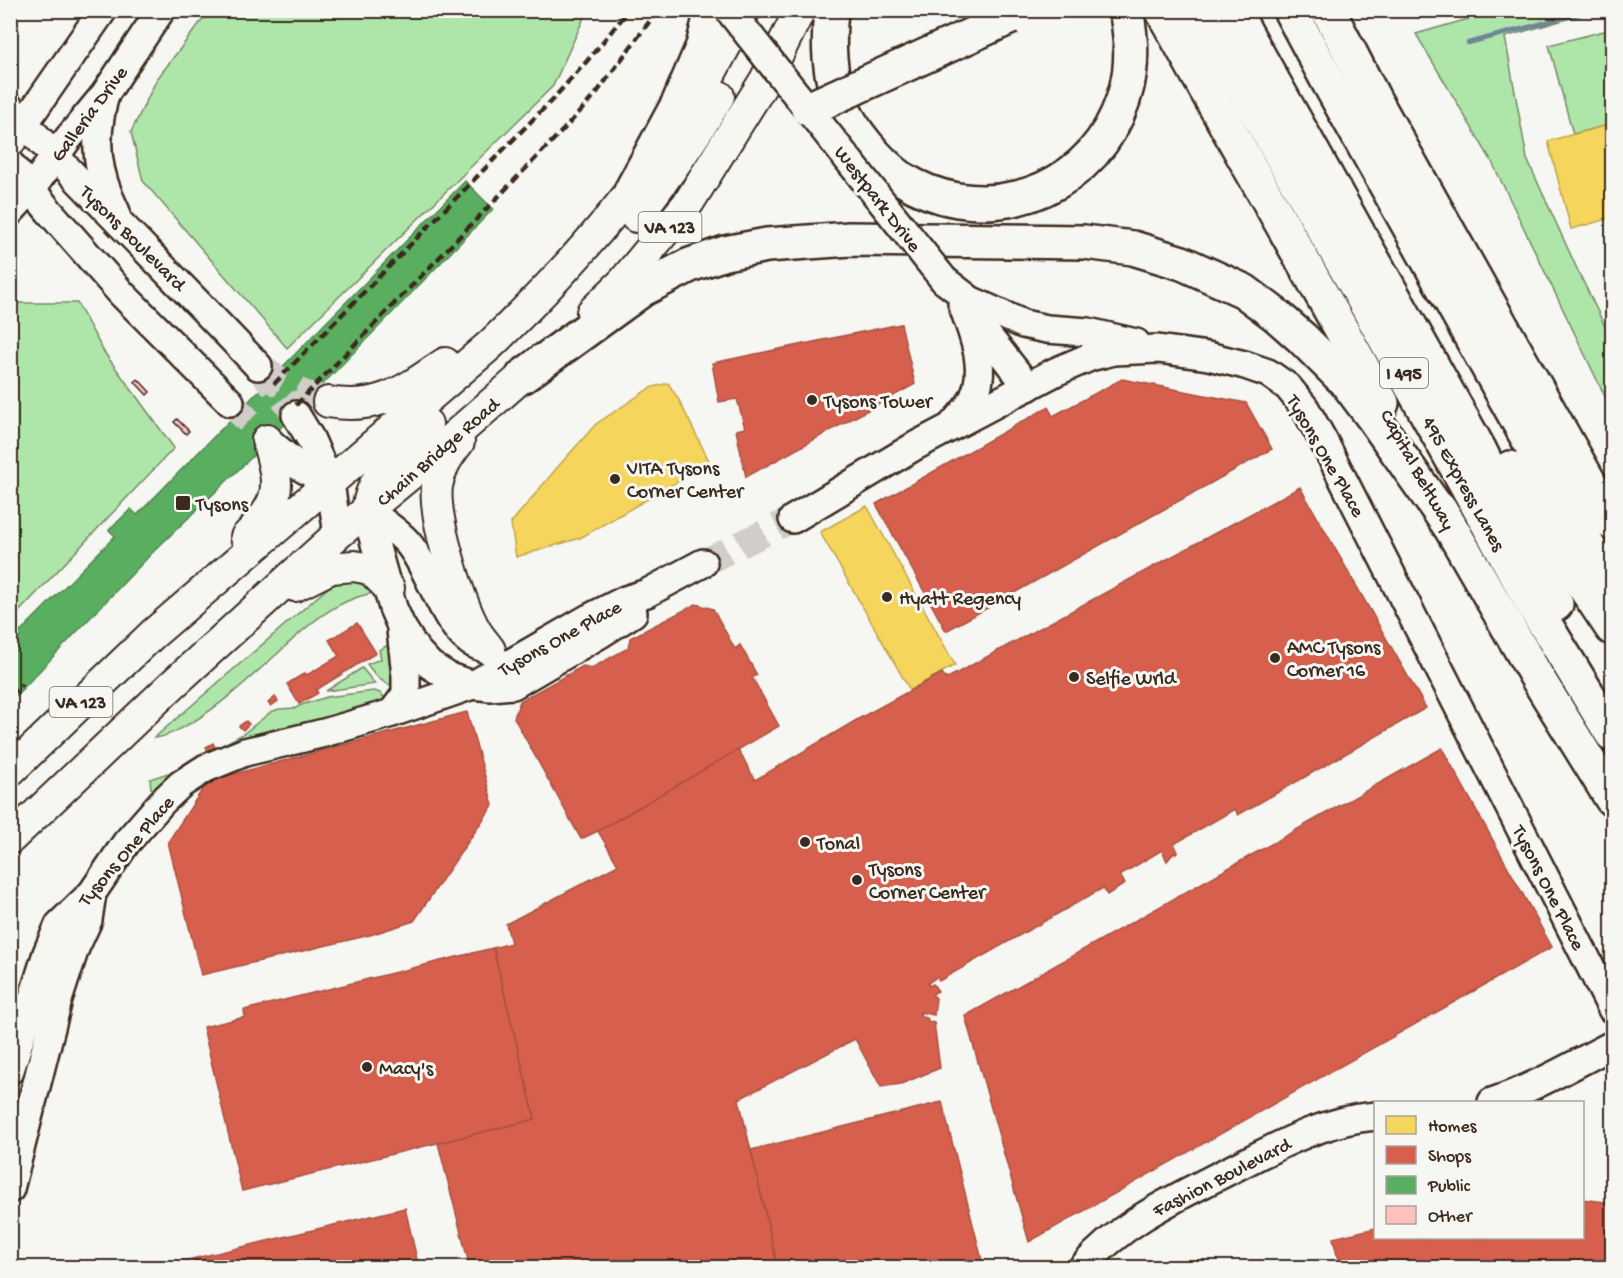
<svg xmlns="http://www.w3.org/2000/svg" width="1623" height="1278" font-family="'Gochi Hand',sans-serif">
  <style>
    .green { fill: #aee6a9; stroke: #748864; stroke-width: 1.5 }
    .homes { fill: #f6d55c; stroke: #bea249; stroke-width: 1.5 }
    .shops { fill: #d6604d; stroke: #a8503f; stroke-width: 1.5 }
    .public { fill: #5aae61; stroke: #51864d; stroke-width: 1.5 }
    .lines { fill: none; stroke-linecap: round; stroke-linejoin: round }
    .stream { stroke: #70849a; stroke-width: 4.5 }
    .building { fill: #fec1be; stroke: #3b2a1e; stroke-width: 1.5 }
    .secondary-tunnel { stroke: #d1cdc8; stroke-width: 27; stroke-dasharray: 27 14; stroke-linecap: butt }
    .primary-tunnel { stroke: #d1cdc8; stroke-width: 30; stroke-dasharray: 30 15; stroke-linecap: butt }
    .secondary-casing { stroke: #3b2a1e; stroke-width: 32 }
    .primary-casing { stroke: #3b2a1e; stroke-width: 34 }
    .highway-casing { stroke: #3b2a1e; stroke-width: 38 }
    .secondary { stroke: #f6f6f2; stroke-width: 27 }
    .primary { stroke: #f6f6f2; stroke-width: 30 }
    .highway { stroke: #f6f6f2; stroke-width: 33 }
    .rail { stroke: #3b2a1e; stroke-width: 4.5; stroke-dasharray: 9 4.5; stroke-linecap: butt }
    .secondary-bridge-casing { stroke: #3b2a1e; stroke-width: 32; stroke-linecap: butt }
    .highway-bridge-casing { stroke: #3b2a1e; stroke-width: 38; stroke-linecap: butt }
    .secondary-bridge { stroke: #f6f6f2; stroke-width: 27 }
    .highway-bridge { stroke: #f6f6f2; stroke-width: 33 }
    .poi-dot { fill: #3b2a1e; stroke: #f6f6f2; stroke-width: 2 }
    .labels { text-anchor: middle; stroke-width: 6; stroke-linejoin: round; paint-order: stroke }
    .shield { fill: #f6f6f2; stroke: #73675e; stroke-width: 1.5 }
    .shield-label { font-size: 18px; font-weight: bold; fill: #3b2a1e }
    .street-label { font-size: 20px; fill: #3b2a1e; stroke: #f6f6f2 }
    .poi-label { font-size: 20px; fill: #3b2a1e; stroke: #f6f6f2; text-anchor: start }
  </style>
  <rect width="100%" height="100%" fill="#f6f6f2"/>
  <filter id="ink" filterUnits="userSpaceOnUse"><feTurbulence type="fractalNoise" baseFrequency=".0167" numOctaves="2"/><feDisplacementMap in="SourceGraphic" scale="12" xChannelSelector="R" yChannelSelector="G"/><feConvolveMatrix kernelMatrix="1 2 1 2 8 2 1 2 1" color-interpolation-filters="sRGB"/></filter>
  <g filter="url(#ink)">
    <g class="green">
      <path d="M 209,11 L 209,10 L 587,11 L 553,86 L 287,348 L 143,181 L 131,132 L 157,79 Z"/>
      <path d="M 1496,11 L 1595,11 L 1505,37 L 1527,159 L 1578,271 L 1612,341 L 1612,411 L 1491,160 L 1416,34 Z"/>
      <path d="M 1612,29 L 1612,124 L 1573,134 L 1549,45 Z"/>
      <path d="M 11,303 L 77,303 L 104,352 L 174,448 L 11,620 Z"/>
      <path d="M 347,580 C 358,582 365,584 372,593 C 331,602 306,627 277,654 C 250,678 223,704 191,723 C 180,729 167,737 154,738 L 330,586 Z"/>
      <path d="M 390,644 L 395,686 C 382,684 375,675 367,664 L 381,659 L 379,650 Z"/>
      <path d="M 362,668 L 375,684 L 326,691 Z"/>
      <path d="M 374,691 L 380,693 L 386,699 L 380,704 L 174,774 L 156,789 L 151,788 L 150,779 L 174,771 L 243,734 L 271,712 L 279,709 L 296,708 L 301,705 L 327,697 Z"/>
    </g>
    <g class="homes">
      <path d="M 1612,124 L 1612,218 L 1571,229 L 1548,141 Z"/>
      <path d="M 668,383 L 679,400 L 710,463 L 580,538 L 516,557 L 511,523 L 556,469 L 596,424 L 650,388 Z"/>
      <path d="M 867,506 L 955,665 L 910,690 L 820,532 Z"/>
    </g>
    <g class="shops">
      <path d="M 901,324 L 915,384 L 746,477 L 736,430 L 745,428 L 737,399 L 719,402 L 712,363 Z"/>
      <path d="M 1122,379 L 1246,403 L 1272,449 L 946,631 L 876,504 L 1048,407 L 1053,416 Z"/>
      <path d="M 1300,487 L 1426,708 L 1238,815 L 1235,809 L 1174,844 L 1178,852 L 1173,854 L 1167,861 L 1162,850 L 1120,875 L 1125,884 L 1107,895 L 1103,888 L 939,981 L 937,977 L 928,983 L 929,986 L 933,984 L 938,991 L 932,994 L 936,998 L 934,1015 L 920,1012 L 921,1016 L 927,1018 L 929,1022 L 934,1023 L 940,1068 L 901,1084 L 881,1087 L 855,1039 L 739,1099 L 778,1268 L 470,1268 L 438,1143 L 535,1119 L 493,948 L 511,943 L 506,924 L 618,865 L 598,831 L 738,749 L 755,780 L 860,718 L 942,673 L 946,679 Z"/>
      <path d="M 696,604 L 713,609 L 735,649 L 740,645 L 757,675 L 752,677 L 779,726 L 598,831 L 581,839 L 514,718 L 520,701 L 583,666 L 592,668 L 628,648 L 630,638 Z"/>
      <path d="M 357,623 L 376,653 L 316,690 L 318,693 L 299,704 L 287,684 L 305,673 L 307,675 L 339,656 L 329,640 Z"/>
      <path d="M 275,697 L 278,701 L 271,706 L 268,703 Z"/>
      <path d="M 467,712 L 493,805 L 414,921 L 370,935 L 201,975 L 168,842 L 208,781 Z"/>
      <path d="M 246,721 L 249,724 L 243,730 L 239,726 Z"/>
      <path d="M 213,743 L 215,747 L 208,751 L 206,747 Z"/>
      <path d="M 1442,748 L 1552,947 L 1029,1242 L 965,1016 Z"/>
      <path d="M 493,948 L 535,1119 L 242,1191 L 203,1027 L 245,1017 L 244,1010 Z"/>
      <path d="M 942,1102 L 984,1268 L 778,1268 L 751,1150 Z"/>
      <path d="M 1582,1199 L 1612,1203 L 1612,1268 L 1340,1268 L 1333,1238 L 1376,1228 L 1376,1238 L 1582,1238 Z"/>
      <path d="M 405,1208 L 419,1268 L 154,1268 Z"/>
    </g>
    <path class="public" d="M 465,181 L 493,209 L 258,451 L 154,551 L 10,702 L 10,642 L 115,536 L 109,530 L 131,509 L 137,515 Z"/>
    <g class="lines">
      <path class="stream" d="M 1468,43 L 1593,10"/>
    </g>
    <g class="building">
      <path d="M 138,379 L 150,392 L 147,395 L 135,382 Z"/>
      <path d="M 177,419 L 189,431 L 186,434 L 174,422 Z"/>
    </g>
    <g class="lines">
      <g class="secondary-tunnel">
        <path d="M 258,366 L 296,415"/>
        <path d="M 230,402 L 267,440"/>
        <path d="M 703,563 L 793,519"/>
      </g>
      <path class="primary-tunnel" d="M 258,366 L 278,381 L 300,394 L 328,402"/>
      <defs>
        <g id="secondary">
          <path d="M 104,98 C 93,142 96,172 116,212"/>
          <path d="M 10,108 C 91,196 176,279 258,366"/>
          <path d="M 10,144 L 103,10"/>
          <path d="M 10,164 L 49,211 L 122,294 L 230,402"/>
          <path d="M 10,212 L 32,188 L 67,140 L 105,94 L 161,10"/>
          <path d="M 944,280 L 970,300 L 1023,324 L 1047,329 L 1088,332 L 1136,343"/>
          <path d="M 973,317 L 1028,387"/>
          <path d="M 296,415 L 310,438 L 330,484 L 338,534"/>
          <path d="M 954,423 C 961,415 970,406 974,397 C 988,366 972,333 962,303"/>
          <path d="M 267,440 L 297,465 L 330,484"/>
          <path d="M 367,510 L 372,533 L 393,608 L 401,626 L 416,650 L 430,665 L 449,677 L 473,685 L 490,687 L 513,685 L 600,634 L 633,613"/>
          <path d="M 367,510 C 380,520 396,530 407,542 C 431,569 444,630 476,645 C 480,647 485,648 490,650"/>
          <path d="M 793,519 L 915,446 L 1055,372 L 1090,357 L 1114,351 L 1158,349 L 1208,356 L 1245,365 L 1268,373 L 1288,387 L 1305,408 L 1324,442 L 1612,1009"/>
          <path d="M 392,713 L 406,694 L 406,676 L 401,630"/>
          <path d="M 10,1070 L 47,953 L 59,925 L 92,893 L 126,843 L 162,802 L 181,784 L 206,768 L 245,752 L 324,733 L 392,713 L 473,685 L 589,618 L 625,600 L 647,593 L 703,563"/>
          <path d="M 1492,1102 C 1534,1088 1573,1065 1612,1045"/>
          <path d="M 10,1189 L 58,1000 L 75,948 L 88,920 L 92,893"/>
          <path d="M 1082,1268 C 1123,1221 1176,1198 1230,1170 C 1276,1147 1323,1120 1376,1116"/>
        </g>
        <g id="primary">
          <path d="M 685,114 L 708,78 L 745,10"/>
          <path d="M 636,217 C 666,178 694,138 719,96"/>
          <path d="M 592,312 L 623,282 L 689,202 L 765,80 L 800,10"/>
          <path d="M 328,402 C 379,411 405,390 445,363"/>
          <path d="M 459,442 C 448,456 440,468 437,486 C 433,518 460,603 476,631 C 480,638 486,644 490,650"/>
          <path d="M 368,504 C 375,471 403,446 427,424"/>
          <path d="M 246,537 C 282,500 281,488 267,440"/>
          <path d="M 295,586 L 331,568 L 354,566 L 370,569 L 389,588"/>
          <path d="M 10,771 L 153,634 L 490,345 C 546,291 600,234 646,171"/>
          <path d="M 10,839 L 172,685 L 338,534 L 412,473 L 541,360"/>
        </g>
        <g id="highway">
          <path d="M 831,10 C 828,42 828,74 841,104 C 852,130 878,162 901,178 C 972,224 1068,202 1110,129 C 1132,90 1135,54 1126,10"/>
          <path d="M 1162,10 C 1234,142 1310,271 1382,403"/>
          <path d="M 1198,10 L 1356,286 L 1532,603 L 1612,734"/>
          <path d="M 1233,10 L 1479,449 L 1556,604"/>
          <path d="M 1290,10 L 1329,83 L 1612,589"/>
          <path d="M 1328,10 L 1374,99 L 1612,523"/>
          <path d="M 631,191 L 679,102 L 703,46 L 712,10"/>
          <path d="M 523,376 L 643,289 L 690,265 L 725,253 L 767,245 L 850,239 L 1084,242 L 1133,248 L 1182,263 L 1244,291 L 1276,315 L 1302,338 L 1348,384 L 1372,416 L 1451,528"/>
          <path d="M 1510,468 L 1555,543 L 1612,628"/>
          <path d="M 1440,509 L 1538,679 L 1612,799"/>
        </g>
      </defs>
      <use href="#secondary" class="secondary-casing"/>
      <use href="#primary" class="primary-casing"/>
      <use href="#highway" class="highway-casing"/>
      <use href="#secondary" class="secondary"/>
      <use href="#primary" class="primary"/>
      <use href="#highway" class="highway"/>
      <g class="rail">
        <path d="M 274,384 L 552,100 L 587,61 L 629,10"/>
        <path d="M 296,405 L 564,129 L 595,95 L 658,10"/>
        <path d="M 10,696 L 22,684"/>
      </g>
      <defs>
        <path id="secondary-bridge" d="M 729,10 L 944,280"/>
        <path id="highway-bridge" d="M 808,109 L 1011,17"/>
      </defs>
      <use href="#secondary-bridge" class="secondary-bridge-casing"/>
      <use href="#highway-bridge" class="highway-bridge-casing"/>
      <use href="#secondary-bridge" class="secondary-bridge"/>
      <use href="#highway-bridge" class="highway-bridge"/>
    </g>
  </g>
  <g class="poi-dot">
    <circle cx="812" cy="400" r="6"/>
    <circle cx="615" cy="479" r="6"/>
    <rect x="175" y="495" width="16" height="16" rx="3"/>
    <circle cx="887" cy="597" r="6"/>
    <circle cx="1275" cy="658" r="6"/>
    <circle cx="1074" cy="677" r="6"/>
    <circle cx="805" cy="842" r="6"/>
    <circle cx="857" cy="880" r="6"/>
    <circle cx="367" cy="1067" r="6"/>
  </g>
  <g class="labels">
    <g class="shield">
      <rect x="638.5" y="212" width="63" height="30" rx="4.5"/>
      <rect x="1380" y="358" width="48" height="30" rx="4.5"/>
      <rect x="49.5" y="687" width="63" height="30" rx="4.5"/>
    </g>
    <g class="shield-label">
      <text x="670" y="233">VA 123</text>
      <text x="1404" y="379">I 495</text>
      <text x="81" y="708">VA 123</text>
    </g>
    <g class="street-label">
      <text transform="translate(88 113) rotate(-53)" y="7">Galleria Drive</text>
      <text transform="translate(879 198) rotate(52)" y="7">Westpark Drive</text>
      <text transform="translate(134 237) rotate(45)" y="7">Tysons Boulevard</text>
      <text transform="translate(437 451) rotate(-41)" y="7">Chain Bridge Road</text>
      <text transform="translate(1327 455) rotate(60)" y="7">Tysons One Place</text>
      <text transform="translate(1419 469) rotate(61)" y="7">Capital Beltway</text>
      <text transform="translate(1465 483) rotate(61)" y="7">495 Express Lanes</text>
      <text transform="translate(559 637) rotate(-29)" y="7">Tysons One Place</text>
      <text transform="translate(125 850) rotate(-50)" y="7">Tysons One Place</text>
      <text transform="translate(1550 887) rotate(63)" y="7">Tysons One Place</text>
      <text transform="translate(1221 1176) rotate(-27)" y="7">Fashion Boulevard</text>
    </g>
    <g class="poi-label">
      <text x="824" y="407">Tysons Tower</text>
      <text x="627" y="474">VITA Tysons<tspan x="627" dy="23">Corner Center</tspan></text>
      <text x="196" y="510">Tysons</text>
      <text x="899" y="604">Hyatt Regency</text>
      <text x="1287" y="653">AMC Tysons<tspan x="1287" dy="23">Corner 16</tspan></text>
      <text x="1086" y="684">Selfie Wrld</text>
      <text x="817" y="849">Tonal</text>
      <text x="869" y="875">Tysons<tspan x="869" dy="23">Corner Center</tspan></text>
      <text x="379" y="1074">Macy's</text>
    </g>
  </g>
  <rect width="1623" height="1278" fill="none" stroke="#f6f6f2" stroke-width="36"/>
  <rect x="18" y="18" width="1587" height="1242" fill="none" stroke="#3b2a1e" stroke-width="2" filter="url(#ink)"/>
  <rect x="1374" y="1101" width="210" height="138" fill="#f6f6f2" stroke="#aba49d" stroke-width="1.5"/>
  <rect x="1386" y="1116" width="30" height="18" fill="#f6d55c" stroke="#aba49d" stroke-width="1.5"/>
  <text x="1428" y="1131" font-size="18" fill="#3b2a1e">Homes</text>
  <rect x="1386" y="1146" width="30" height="18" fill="#d6604d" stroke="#aba49d" stroke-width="1.5"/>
  <text x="1428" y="1161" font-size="18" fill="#3b2a1e">Shops</text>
  <rect x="1386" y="1176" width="30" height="18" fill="#5aae61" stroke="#aba49d" stroke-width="1.5"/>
  <text x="1428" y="1191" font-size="18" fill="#3b2a1e">Public</text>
  <rect x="1386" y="1206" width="30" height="18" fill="#fec1be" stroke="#aba49d" stroke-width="1.5"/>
  <text x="1428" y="1221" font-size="18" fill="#3b2a1e">Other</text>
</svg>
